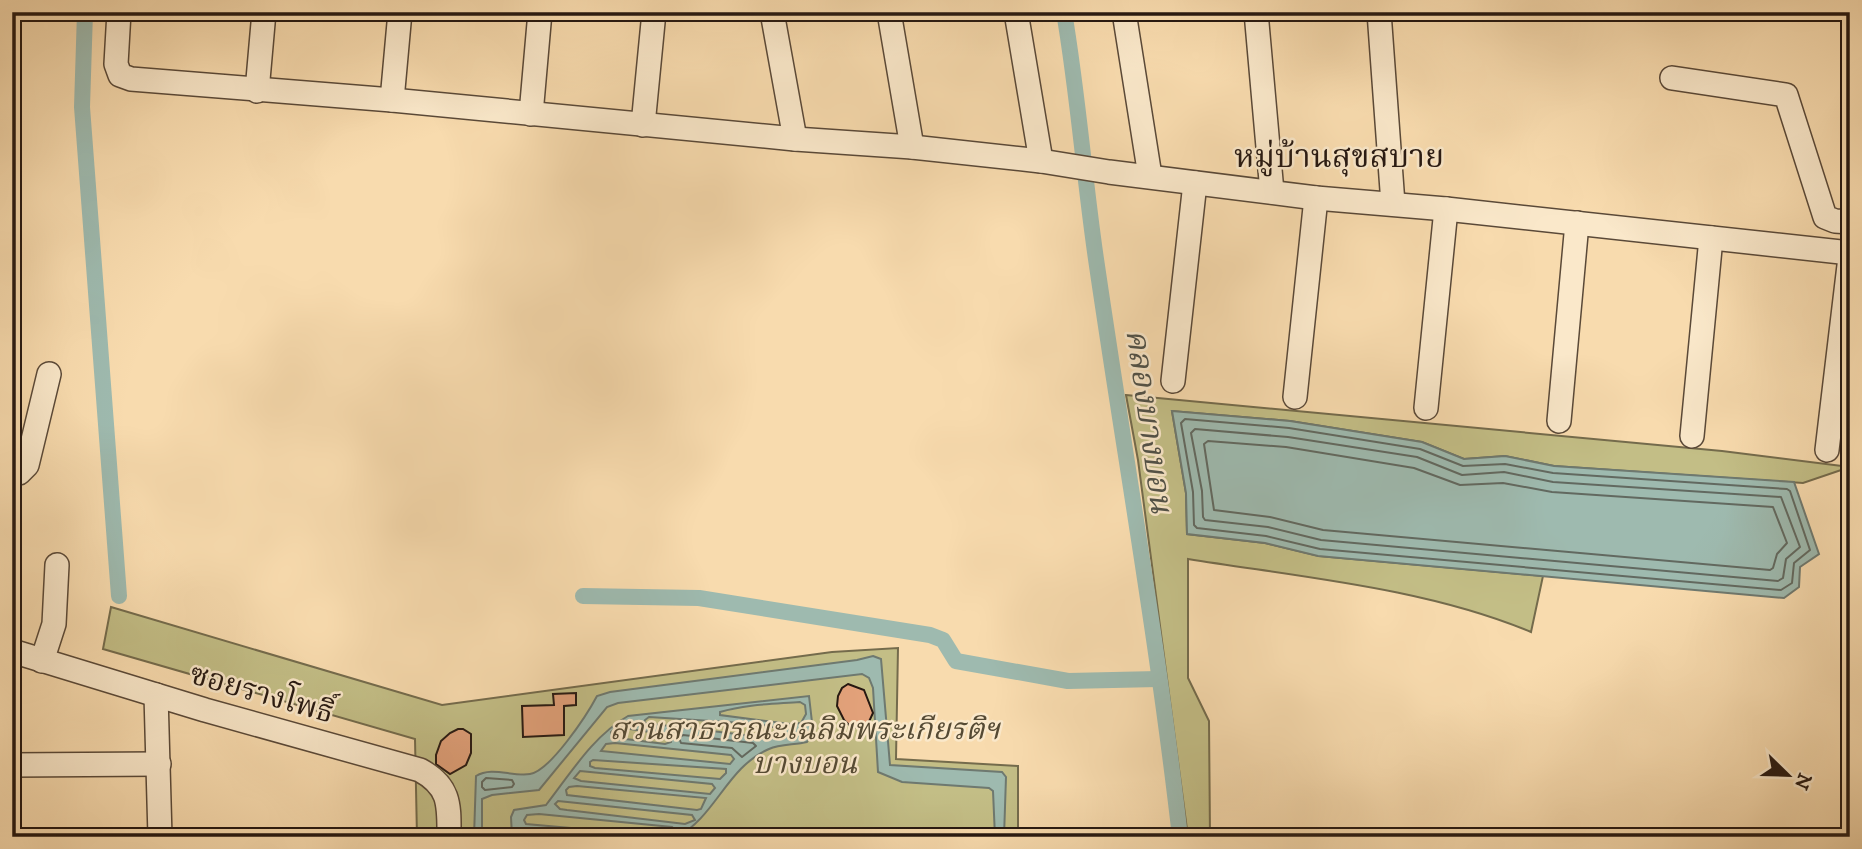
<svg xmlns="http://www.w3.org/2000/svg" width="1862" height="849" font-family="'IM FELL DW Pica','Noto Serif Thai',serif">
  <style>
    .green { fill: #c3be86; stroke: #746b4c; stroke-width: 2 }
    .water { fill: #9ebaaf; stroke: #6e7970; stroke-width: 2; fill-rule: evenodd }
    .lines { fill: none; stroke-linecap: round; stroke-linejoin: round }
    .shore { stroke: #626960; stroke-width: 2 }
    .canal { stroke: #9ebaaf; stroke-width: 16 }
    .building { fill: #e2a17a; stroke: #261811; stroke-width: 2 }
    .minor-casing { stroke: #5a4938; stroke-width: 26 }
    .minor { stroke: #fae8ca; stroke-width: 23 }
    .labels { text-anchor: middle; stroke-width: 5; stroke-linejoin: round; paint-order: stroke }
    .street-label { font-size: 30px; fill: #261811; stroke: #fae8ca }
    .park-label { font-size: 30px; font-style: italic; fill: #554a34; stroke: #fae8ca }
    .neighbourhood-label { font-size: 32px; fill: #261811; stroke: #fae8ca }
    .water-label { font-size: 32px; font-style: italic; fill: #505148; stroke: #fae8ca }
  </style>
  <rect width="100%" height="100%" fill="#f8dbae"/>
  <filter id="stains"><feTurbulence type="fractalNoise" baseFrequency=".00286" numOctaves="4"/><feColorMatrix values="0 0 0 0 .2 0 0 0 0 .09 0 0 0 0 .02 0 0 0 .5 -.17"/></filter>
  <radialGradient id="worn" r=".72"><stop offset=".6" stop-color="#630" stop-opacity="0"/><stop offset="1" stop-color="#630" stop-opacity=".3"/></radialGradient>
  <g class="green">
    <path d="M 1126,395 L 1722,451 L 1850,467 L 1803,483 L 1554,466 L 1505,456 L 1464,459 L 1422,442 L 1290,421 L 1172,411 L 1186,493 L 1187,534 L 1265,543 L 1319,556 L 1543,576 L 1531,632 C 1426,588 1300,577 1188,559 L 1188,678 L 1209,721 L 1210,837 L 1188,837 L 1138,460 Z"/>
    <path d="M 111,607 L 442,705 L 832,652 L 898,648 L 896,759 L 1018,766 L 1018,837 L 417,837 L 415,739 L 103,649 Z"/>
  </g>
  <g class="water">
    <path d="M 1172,411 L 1290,421 L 1422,442 L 1464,459 L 1505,456 L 1554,466 L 1794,482 L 1819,554 L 1800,567 L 1799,587 L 1784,598 L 1318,556 L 1265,543 L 1187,534 L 1186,493 Z"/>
    <path d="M 873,656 L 881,659 L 890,765 L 1002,772 L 1006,777 L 1004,837 L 995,837 L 993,791 L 989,788 L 902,782 L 878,772 L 873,688 L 869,678 L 862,674 L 618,703 L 607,707 L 539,790 L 492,795 L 482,799 L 482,837 L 474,837 L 476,776 C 492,766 512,777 530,774 C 550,771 587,715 597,696 L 610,692 L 857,660 Z"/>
    <path d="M 809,696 L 813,731 L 807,742 C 795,745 780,744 769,749 C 727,767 716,816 677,837 L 560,837 L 560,832 L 526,830 L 524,837 L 512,837 L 511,817 L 514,810 L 546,805 C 570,774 594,735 628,716 ZM 800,702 L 805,705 L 806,714 L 801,723 L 790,724 L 720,715 L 720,712 C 746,704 774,704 800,702 ZM 649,717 L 758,724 L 782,729 L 784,733 L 782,736 L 770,738 L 644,723 L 645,720 ZM 617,727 L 669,735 L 672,737 L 671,742 L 665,744 L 618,738 L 612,735 L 611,732 ZM 615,743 L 731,755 L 734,759 L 730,764 L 601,751 L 606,744 ZM 593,760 L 726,769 L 726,773 L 720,779 L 595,768 L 590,766 L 590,762 ZM 580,771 L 712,784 L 715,788 L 710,794 L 581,781 L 574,778 ZM 577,786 L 706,798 L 701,809 L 697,810 L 567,795 L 566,790 L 569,787 ZM 558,801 L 692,815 L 695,820 L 685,824 L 567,810 L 560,809 L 555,804 ZM 539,814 L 672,827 L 675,830 L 669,836 L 661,836 L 526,824 L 524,820 L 527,815 Z"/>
  </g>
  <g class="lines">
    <g class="shore">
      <path d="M 1185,419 L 1289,428 L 1420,449 L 1463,466 L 1505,464 L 1553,473 L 1787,489 L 1790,491 L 1810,550 L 1794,563 L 1792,583 L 1781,590 L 1320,549 L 1266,536 L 1197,528 L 1194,525 L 1193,492 L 1181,423 Z"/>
      <path d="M 1195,429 L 1288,437 L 1417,457 L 1462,475 L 1504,472 L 1553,482 L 1781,497 L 1800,547 L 1786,559 L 1783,578 L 1778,581 L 1321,540 L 1268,527 L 1205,520 L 1203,517 L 1202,491 L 1191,433 Z"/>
      <path d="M 1208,441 L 1286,447 L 1414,468 L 1460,485 L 1503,483 L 1552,492 L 1773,507 L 1787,543 L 1777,554 L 1773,568 L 1770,570 L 1323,530 L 1270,517 L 1214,510 L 1204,444 Z"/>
      <path d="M 683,735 L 753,743 L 756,746 L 742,757 L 732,748 L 681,743 L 679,738 Z"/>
      <path d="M 486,778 L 512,780 L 514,784 L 512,787 L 485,790 L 482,787 L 482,782 Z"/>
    </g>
    <g class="canal">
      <path d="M 85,12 L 82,107 L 119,596"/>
      <path d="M 1064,12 C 1078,94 1084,177 1096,259 C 1124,452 1158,643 1180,837"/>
      <path d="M 583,596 L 699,598 L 930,635 L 943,640 L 956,661 L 1068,681 L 1158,679"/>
    </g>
  </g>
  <g class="building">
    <path d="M 848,684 L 864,690 L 873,713 L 867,726 L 860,728 L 851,727 L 844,720 L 837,706 L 838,696 L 842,688 Z"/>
    <path d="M 576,693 L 576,705 L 564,706 L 564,735 L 523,737 L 522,706 L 554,705 L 553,694 Z"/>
    <path d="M 458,729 L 463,729 L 471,734 L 471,753 L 466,765 L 450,774 L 436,764 L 436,755 L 441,741 L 450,733 Z"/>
  </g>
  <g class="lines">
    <defs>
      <g id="minor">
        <path d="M 119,12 L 116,64 L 120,75 L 131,79 L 392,100 L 795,139 L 912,147 L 1041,161 L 1109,172 L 1316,198 L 1446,209 L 1850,253"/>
        <path d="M 772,12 L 795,139"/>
        <path d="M 889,12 L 912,147"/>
        <path d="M 1016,12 L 1041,161"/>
        <path d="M 1124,12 L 1150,176"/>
        <path d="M 1256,12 L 1272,192"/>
        <path d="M 1379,12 L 1393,204"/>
        <path d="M 1672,78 L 1786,95 L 1825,217 L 1835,221 L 1850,222"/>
        <path d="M 257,91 L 264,12"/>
        <path d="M 392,100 L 400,12"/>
        <path d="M 531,114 L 540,12"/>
        <path d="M 643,125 L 654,12"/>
        <path d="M 1173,381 L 1195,183"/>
        <path d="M 1295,397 L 1316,198"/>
        <path d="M 1426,408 L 1446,209"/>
        <path d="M 1559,421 L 1577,223"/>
        <path d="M 1692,436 L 1711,238"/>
        <path d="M 1827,450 L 1850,257"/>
        <path d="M 12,474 L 19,473 L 27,465 L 49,374"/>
        <path d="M 12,651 L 205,710 L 420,770 C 451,787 449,806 449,837"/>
        <path d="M 42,661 L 54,624 L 57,565"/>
        <path d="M 156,695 L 160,837"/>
        <path d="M 12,765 L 159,764"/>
      </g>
    </defs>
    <use href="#minor" class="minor-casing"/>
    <use href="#minor" class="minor"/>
  </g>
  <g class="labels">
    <g class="street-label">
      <text transform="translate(262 693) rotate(16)" y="10">ซอยรางโพธิ์</text>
    </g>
    <g class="park-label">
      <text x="805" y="739">สวนสาธารณะเฉลิมพระเกียรติฯ<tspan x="805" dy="34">บางบอน</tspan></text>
    </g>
    <g class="neighbourhood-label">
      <text x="1339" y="167">หมู่บ้านสุขสบาย</text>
    </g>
    <g class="water-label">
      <text transform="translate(1150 421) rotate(82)" y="11">คลองบางบอน</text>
    </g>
  </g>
  <rect width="1862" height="849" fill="none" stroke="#f8dbae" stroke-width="42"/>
  <rect x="14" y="14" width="1834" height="821" fill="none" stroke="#261811" stroke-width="3.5"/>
  <rect x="21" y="21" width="1820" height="807" fill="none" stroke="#261811" stroke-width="2"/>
  <g transform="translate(1788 775) rotate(113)" stroke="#fae8ca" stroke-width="5" paint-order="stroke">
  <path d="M0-5L12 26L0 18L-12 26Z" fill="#261811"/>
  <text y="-10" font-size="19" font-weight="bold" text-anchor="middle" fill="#261811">N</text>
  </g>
  <rect width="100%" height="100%" filter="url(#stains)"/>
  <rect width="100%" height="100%" fill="url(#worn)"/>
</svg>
